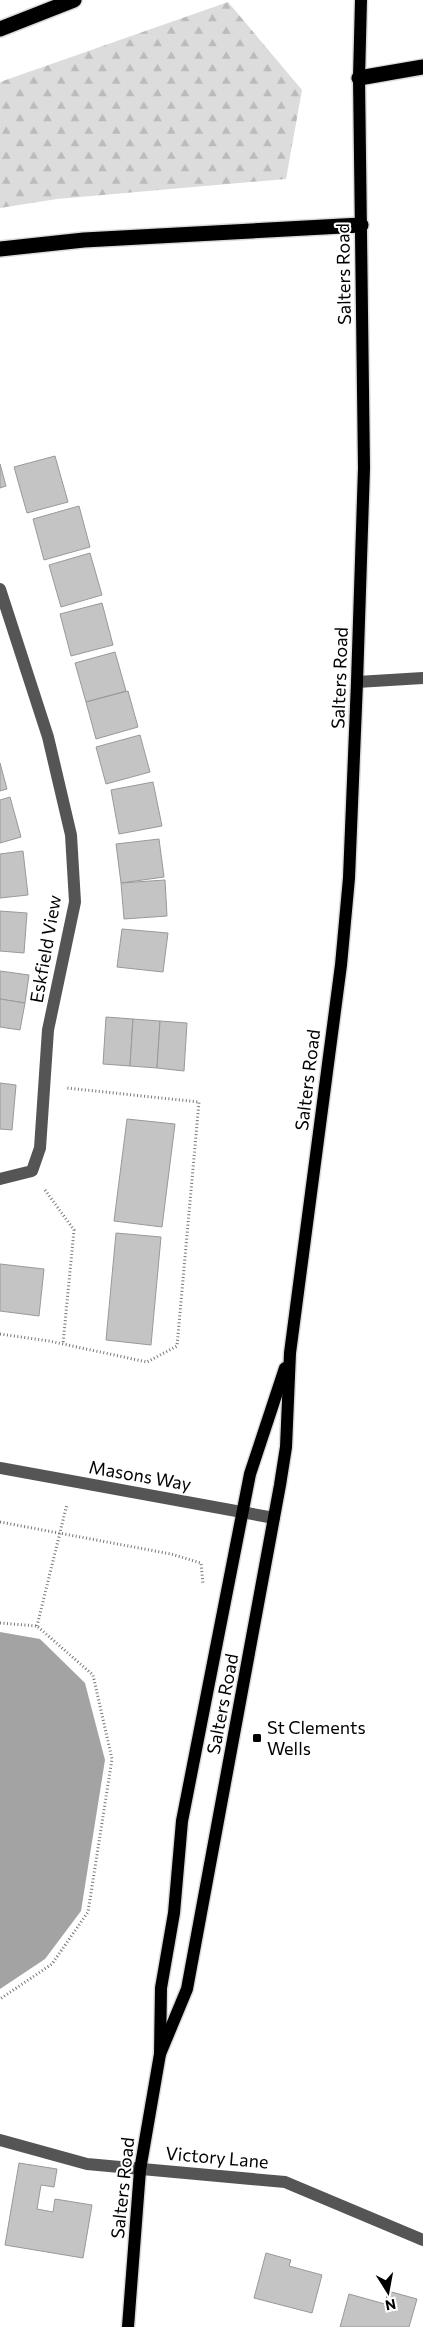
<svg xmlns="http://www.w3.org/2000/svg" width="423" height="2327" font-family="Commissioner,sans-serif">
  <style>
    .forest { fill: url(#forest-firs) }
    .water { fill: #a3a3a3 }
    .building { fill: #c4c4c4; stroke: #999 }
    .lines { fill: none; stroke-linecap: round; stroke-linejoin: round }
    .major-casing { stroke: #dbdbdb; stroke-width: 15 }
    .highway-casing { stroke: #dbdbdb; stroke-width: 18 }
    .path { stroke: #777; stroke-width: 3; stroke-dasharray: 1 2.5; stroke-linecap: butt }
    .minor { stroke: #555; stroke-width: 12 }
    .major { stroke: #000; stroke-width: 12 }
    .highway { stroke: #000; stroke-width: 15 }
    .poi-dot { fill: #000; stroke: #fff; stroke-width: 2 }
    .labels { text-anchor: middle; stroke-width: 4; stroke-linejoin: round; paint-order: stroke }
    .street-label { font-size: 18px; fill: #000; stroke: #fff }
    .poi-label { font-size: 18px; fill: #000; stroke: #fff; text-anchor: start }
  </style>
  <defs>
    <pattern id="forest-firs" width="22" height="20" patternUnits="userSpaceOnUse" patternTransform="scale(1.25)"><rect width="22" height="20" fill="#dcdcdc"/><path d="M5 1l3.5 6h-7zM16 11l3.5 6h-7z" fill="#bbb"/></pattern>
  </defs>
  <rect width="100%" height="100%" fill="#fff"/>
  <path class="forest" d="M 228,2 L 302,90 L 286,179 L 57,199 L 0,208 L 0,82 Z"/>
  <path class="water" d="M 0,1632 L 40,1639 L 85,1683 L 105,1760 L 81,1911 L 45,1959 L 0,1989 Z"/>
  <g class="building">
    <path d="M 55,456 L 68,502 L 27,513 L 14,467 Z"/>
    <path d="M 0,464 L 6,486 L 0,488 Z"/>
    <path d="M 79,506 L 90,547 L 44,560 L 33,519 Z"/>
    <path d="M 90,553 L 102,595 L 61,607 L 49,565 Z"/>
    <path d="M 102,603 L 113,645 L 71,656 L 60,614 Z"/>
    <path d="M 115,652 L 126,691 L 86,702 L 75,663 Z"/>
    <path d="M 128,691 L 138,727 L 96,739 L 86,702 Z"/>
    <path d="M 140,735 L 150,772 L 106,784 L 96,747 Z"/>
    <path d="M 0,763 L 7,789 L 0,791 Z"/>
    <path d="M 153,782 L 162,826 L 119,834 L 111,790 Z"/>
    <path d="M 10,797 L 21,837 L 0,843 L 0,800 Z"/>
    <path d="M 159,839 L 164,877 L 121,883 L 116,844 Z"/>
    <path d="M 23,851 L 28,895 L 0,898 L 0,854 Z"/>
    <path d="M 165,880 L 167,916 L 124,919 L 121,883 Z"/>
    <path d="M 0,911 L 27,913 L 24,953 L 0,951 Z"/>
    <path d="M 122,929 L 168,933 L 163,972 L 117,967 Z"/>
    <path d="M 0,971 L 29,975 L 25,1003 L 0,999 Z"/>
    <path d="M 0,999 L 25,1003 L 20,1030 L 0,1027 Z"/>
    <path d="M 106,1017 L 133,1019 L 130,1066 L 103,1064 Z"/>
    <path d="M 133,1019 L 160,1021 L 157,1068 L 130,1066 Z"/>
    <path d="M 160,1021 L 187,1023 L 184,1071 L 157,1068 Z"/>
    <path d="M 0,1083 L 16,1085 L 12,1130 L 0,1129 Z"/>
    <path d="M 127,1119 L 175,1124 L 162,1227 L 114,1221 Z"/>
    <path d="M 116,1233 L 161,1237 L 151,1345 L 106,1340 Z"/>
    <path d="M 0,1264 L 44,1269 L 39,1316 L 0,1311 Z"/>
    <path d="M 19,2163 L 57,2169 L 54,2187 L 41,2185 L 37,2209 L 53,2212 L 55,2199 L 92,2205 L 83,2258 L 5,2245 Z"/>
    <path d="M 266,2253 L 291,2260 L 289,2266 L 322,2275 L 312,2313 L 254,2298 Z"/>
    <path d="M 388,2291 L 417,2299 L 409,2327 L 340,2327 L 349,2294 L 385,2304 Z"/>
  </g>
  <g class="lines">
    <defs>
      <g id="major">
        <path d="M 160,2054 L 187,1989 L 280,1485 L 286,1447 L 290,1353 L 341,965 L 349,878 L 357,682 L 364,468 L 359,78 L 361,0"/>
        <path d="M 128,2327 L 140,2170 L 160,2054 L 161,1988 L 174,1913 L 182,1821 L 250,1474 L 285,1368"/>
      </g>
      <g id="highway">
        <path d="M 0,29 L 74,0"/>
        <path d="M 359,78 L 423,67"/>
        <path d="M 0,249 L 84,240 L 361,225"/>
      </g>
    </defs>
    <use href="#major" class="major-casing"/>
    <use href="#highway" class="highway-casing"/>
    <g class="path">
      <path d="M 45,1190 L 74,1230 L 63,1344"/>
      <path d="M 0,1334 L 49,1341 L 147,1362 L 177,1346 L 199,1102 L 67,1088"/>
      <path d="M 0,1522 L 171,1554 L 201,1563 L 203,1584"/>
      <path d="M 0,1623 L 37,1626 L 93,1675 L 112,1759 L 88,1912 L 52,1964 L 0,1999"/>
      <path d="M 37,1626 L 67,1504"/>
    </g>
    <g class="minor">
      <path d="M 0,589 L 48,737 L 71,835 L 75,902 L 48,1030 L 40,1148 L 32,1171 L 0,1179"/>
      <path d="M 357,682 L 423,678"/>
      <path d="M 0,1468 L 274,1518"/>
      <path d="M 0,2140 L 87,2164 L 285,2182 L 423,2240"/>
    </g>
    <use href="#major" class="major"/>
    <use href="#highway" class="highway"/>
  </g>
  <rect class="poi-dot" x="252" y="1733" width="10" height="10" rx="2.5"/>
  <g class="labels">
    <g class="street-label">
      <text transform="translate(344 274) rotate(-91)" y="6">Salters Road</text>
      <text transform="translate(340 678) rotate(-88)" y="6">Salters Road</text>
      <text transform="translate(46 949) rotate(-80)" y="6">Eskfield View</text>
      <text transform="translate(308 1080) rotate(-83)" y="6">Salters Road</text>
      <text transform="translate(140 1476) rotate(10)" y="6">Masons Way</text>
      <text transform="translate(223 1704) rotate(-79)" y="6">Salters Road</text>
      <text transform="translate(217 2158) rotate(5)" y="6">Victory Lane</text>
      <text transform="translate(123 2188) rotate(-84)" y="6">Salters Road</text>
    </g>
    <g class="poi-label">
      <text x="267" y="1734">St Clements<tspan x="267" dy="21">Wells</tspan></text>
    </g>
  </g>
  <g transform="translate(388 2292) rotate(169)" stroke="#ffffff" stroke-width="4" paint-order="stroke">
  <path d="M0-4L9 19L0 12L-9 19Z" fill="#000000"/>
  <text y="-8" font-size="14" font-weight="bold" text-anchor="middle" fill="#000000">N</text>
  </g>
</svg>
